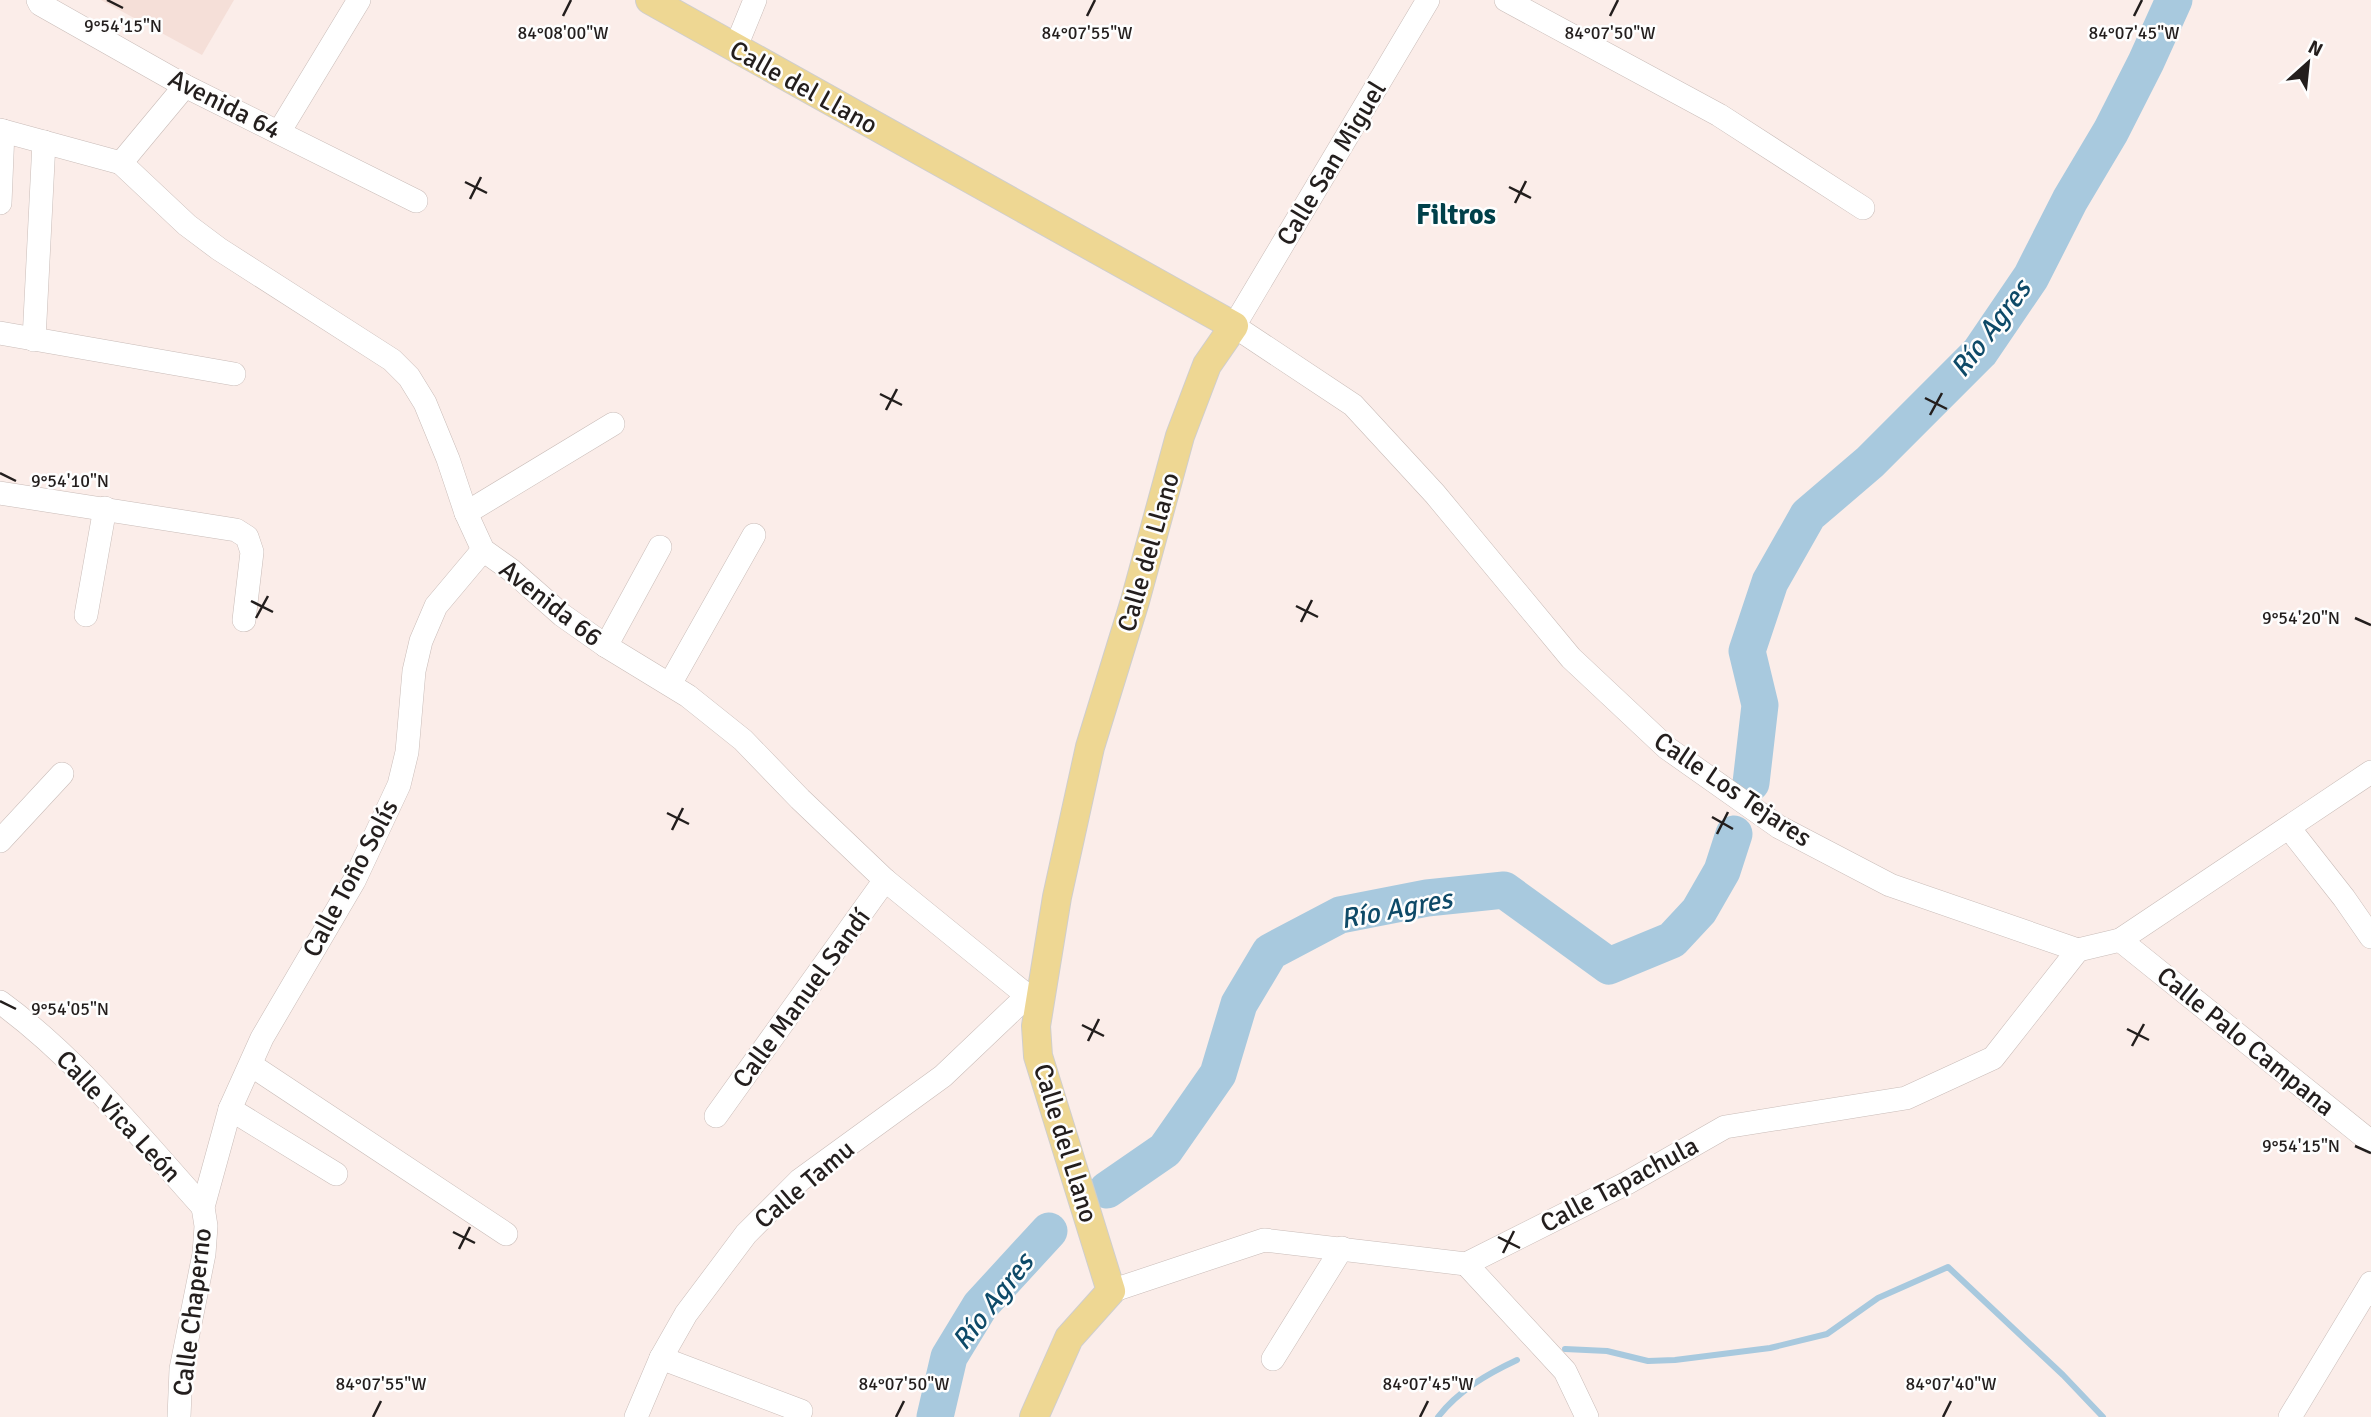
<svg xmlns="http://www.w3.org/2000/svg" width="2371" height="1417" font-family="Signika,sans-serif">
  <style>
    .built { fill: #f5dfd8 }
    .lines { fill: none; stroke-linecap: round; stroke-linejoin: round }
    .stream { stroke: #a8c9de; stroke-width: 6 }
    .river { stroke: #a8c9de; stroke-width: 37 }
    .minor-casing { stroke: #c9bcb8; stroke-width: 24 }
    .major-casing { stroke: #cfcecd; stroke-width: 30 }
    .minor { stroke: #fff; stroke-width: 23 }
    .major { stroke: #eed793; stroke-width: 28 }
    .ticks { fill: none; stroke: #231e1d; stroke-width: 2.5 }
    .labels { text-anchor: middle; stroke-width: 5; stroke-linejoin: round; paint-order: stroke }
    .street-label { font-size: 26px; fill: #231e1d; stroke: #fefefe }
    .neighbourhood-label { font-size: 28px; font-weight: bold; fill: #00404a; stroke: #fefefe }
    .water-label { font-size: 28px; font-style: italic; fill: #0e4a68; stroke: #fefefe }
    .ticks-label { font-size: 18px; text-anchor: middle; fill: #231e1d; stroke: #fefefe; stroke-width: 5; stroke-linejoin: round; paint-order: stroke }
  </style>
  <rect width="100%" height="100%" fill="#fbede9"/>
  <path class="built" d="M 101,0 L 234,0 L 202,55 Z"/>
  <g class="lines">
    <g class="stream">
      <path d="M 1565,1349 L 1607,1351 L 1648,1361 L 1675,1360 L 1770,1348 L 1827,1334 L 1878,1298 L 1948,1267 L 2063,1375 L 2103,1417"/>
      <path d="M 1438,1417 C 1458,1391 1487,1374 1517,1360"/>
    </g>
    <g class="river">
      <path d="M 1751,783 L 1760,705 L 1747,651 L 1770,582 L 1808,515 L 1870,462 L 1980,352 L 2031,277 L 2070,200 L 2111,131 L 2146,62 L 2174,0"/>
      <path d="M 1107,1190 L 1165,1150 L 1218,1074 L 1239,1004 L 1270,952 L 1340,915 L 1427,898 L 1504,890 L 1609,966 L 1672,940 L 1699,911 L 1722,871 L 1734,834"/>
      <path d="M 935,1417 L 949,1357 L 980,1306 L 1049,1231"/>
    </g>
    <defs>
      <g id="minor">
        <path d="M 38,0 L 40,4 L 185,86 L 416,201"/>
        <path d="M 1428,0 L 1234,326 L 1353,405 L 1435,494 L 1571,658 L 1667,748 L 1779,827 L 1890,885 L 2078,950 L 2120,940 L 2371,772"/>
        <path d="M 1506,0 L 1719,115 L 1863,208"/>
        <path d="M 735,49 L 755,0"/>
        <path d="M 0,130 L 121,163 L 185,86"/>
        <path d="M 279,132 L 359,0"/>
        <path d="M 121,163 L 187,225 L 219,249 L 392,360 L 409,377 L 425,403 L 448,459 L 466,513 L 483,550 L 511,570 L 562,615 L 606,646 L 688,696 L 743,740 L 800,799 L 885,880 L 1040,1006"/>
        <path d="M 0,203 L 3,131"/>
        <path d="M 0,333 L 234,374"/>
        <path d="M 34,340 L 44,142"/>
        <path d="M 0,493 L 236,530 L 247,537 L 252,552 L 244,620"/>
        <path d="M 466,513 L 613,424"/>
        <path d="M 86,615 L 105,508"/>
        <path d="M 606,646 L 660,547"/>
        <path d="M 670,684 L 754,535"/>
        <path d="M 2289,828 L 2344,898 L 2371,937"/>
        <path d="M 0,841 L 62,774"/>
        <path d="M 2120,940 L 2371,1142"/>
        <path d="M 0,1002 C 78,1059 139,1136 203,1207"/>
        <path d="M 251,1065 L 506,1234"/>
        <path d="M 230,1109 L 336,1174"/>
        <path d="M 716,1116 L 885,880"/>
        <path d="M 1466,1264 L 1565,1371 L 1587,1417"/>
        <path d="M 1111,1291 L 1264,1240 L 1466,1264 L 1627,1183 L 1725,1127 L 1906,1098 L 1993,1058 L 2078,950"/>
        <path d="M 661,1358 L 801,1411"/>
        <path d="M 1273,1359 L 1342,1248"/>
        <path d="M 179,1417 L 181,1369 L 204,1254 L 206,1226 L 203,1207 L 230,1109 L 262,1038 L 354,881 L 399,785 L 407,752 L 414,671 L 421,641 L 436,606 L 483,550"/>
        <path d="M 636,1417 L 661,1358 L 686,1314 L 746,1234 L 800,1180 L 943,1076 L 1026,997"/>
        <path d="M 2290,1417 L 2371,1283"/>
      </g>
      <path id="major" d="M 650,0 L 1234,326 L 1207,365 L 1180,436 L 1135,601 L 1090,747 L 1057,897 L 1036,1026 L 1038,1056 L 1111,1291 L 1069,1338 L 1034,1417"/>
    </defs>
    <use href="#minor" class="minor-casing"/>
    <use href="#major" class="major-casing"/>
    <use href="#minor" class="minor"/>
    <use href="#major" class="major"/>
  </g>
  <path class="ticks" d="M 107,0 L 123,8M 563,16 L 571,0M 1087,16 L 1095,0M 1610,16 L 1618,0M 2134,16 L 2142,0M 465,182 L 487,193M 1509,187 L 1531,198M 470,199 L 481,177M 1515,203 L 1526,181M 880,394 L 902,405M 1925,398 L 1947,409M 886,410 L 897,389M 1930,415 L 1942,393M 0,473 L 16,481M 251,601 L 273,612M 1296,606 L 1318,617M 256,618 L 268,596M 2355,618 L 2371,625M 1301,622 L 1312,600M 667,813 L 689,824M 1712,817 L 1733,829M 672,830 L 683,808M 1717,834 L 1728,812M 0,1001 L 16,1009M 1082,1025 L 1104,1036M 2127,1029 L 2149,1040M 1088,1041 L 1099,1019M 2132,1046 L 2144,1024M 2355,1146 L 2371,1153M 453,1232 L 475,1243M 1498,1237 L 1520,1248M 459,1249 L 470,1227M 1503,1253 L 1514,1231M 373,1417 L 381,1401M 896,1417 L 904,1401M 1420,1417 L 1428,1401M 1943,1417 L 1951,1401"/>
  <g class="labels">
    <g class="street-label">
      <text transform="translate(804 87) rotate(29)" y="9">Calle del Llano</text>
      <text transform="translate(225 104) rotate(27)" y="9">Avenida 64</text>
      <text transform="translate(1331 163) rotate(-59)" y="9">Calle San Miguel</text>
      <text transform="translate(1148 552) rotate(-74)" y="9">Calle del Llano</text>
      <text transform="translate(551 603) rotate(38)" y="9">Avenida 66</text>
      <text transform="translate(1733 789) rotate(34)" y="9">Calle Los Tejares</text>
      <text transform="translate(350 878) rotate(-62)" y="9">Calle Toño Solís</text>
      <text transform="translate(801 998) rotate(-54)" y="9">Calle Manuel Sandí</text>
      <text transform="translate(2246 1041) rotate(39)" y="9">Calle Palo Campana</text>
      <text transform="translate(119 1116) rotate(47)" y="9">Calle Vica León</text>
      <text transform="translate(1066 1143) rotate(73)" y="9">Calle del Llano</text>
      <text transform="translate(804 1184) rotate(-40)" y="9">Calle Tamu</text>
      <text transform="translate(1619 1184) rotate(-28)" y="9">Calle Tapachula</text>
      <text transform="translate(192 1312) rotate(-83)" y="9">Calle Chaperno</text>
    </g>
    <g class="neighbourhood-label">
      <text x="1456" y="224">Filtros</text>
    </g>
    <g class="water-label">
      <text transform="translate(1990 328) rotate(-53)" y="10">Río Agres</text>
      <text transform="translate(1396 908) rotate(-11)" y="10">Río Agres</text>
      <text transform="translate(992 1301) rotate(-52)" y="10">Río Agres</text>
    </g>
  </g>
  <g class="ticks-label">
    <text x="123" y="32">9°54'15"N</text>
    <text x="563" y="39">84°08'00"W</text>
    <text x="1087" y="39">84°07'55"W</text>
    <text x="1610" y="39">84°07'50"W</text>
    <text x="2134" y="39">84°07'45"W</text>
    <text x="70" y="487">9°54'10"N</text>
    <text x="2301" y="624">9°54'20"N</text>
    <text x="70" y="1015">9°54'05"N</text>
    <text x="2301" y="1152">9°54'15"N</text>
    <text x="381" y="1390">84°07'55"W</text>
    <text x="904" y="1390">84°07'50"W</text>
    <text x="1428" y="1390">84°07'45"W</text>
    <text x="1951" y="1390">84°07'40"W</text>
  </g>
  <g transform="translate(2308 63) rotate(27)" stroke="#fefefe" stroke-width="5" paint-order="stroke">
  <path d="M0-5L12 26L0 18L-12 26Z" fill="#231e1d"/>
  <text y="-10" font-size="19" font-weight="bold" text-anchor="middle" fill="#231e1d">N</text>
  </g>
</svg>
